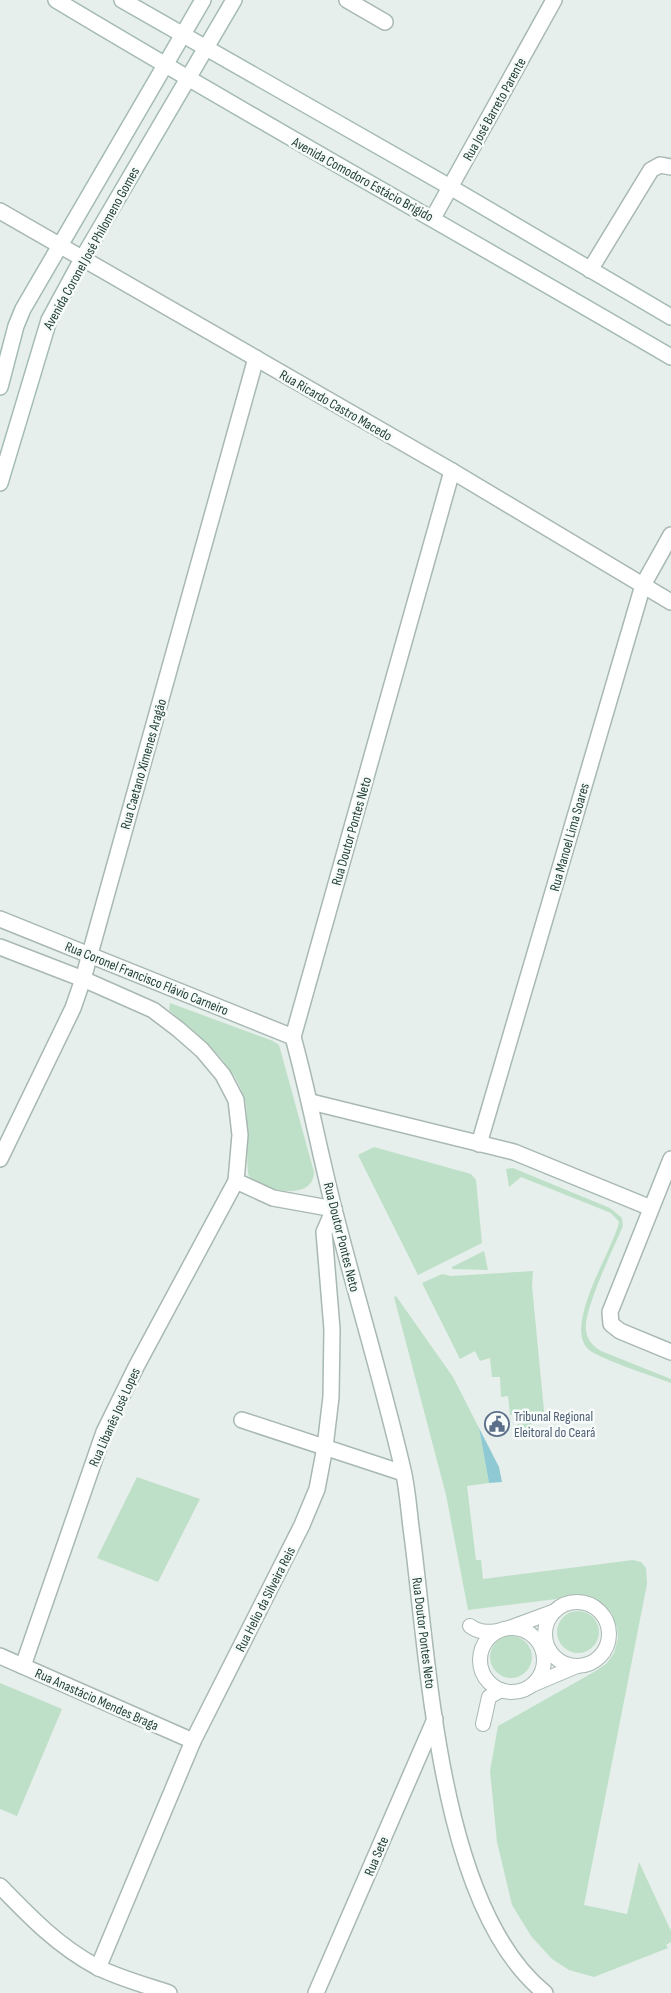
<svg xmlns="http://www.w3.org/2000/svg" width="671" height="1993" font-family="'Sofia Sans Condensed',sans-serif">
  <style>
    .green { fill: #bfe0c8 }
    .water { fill: #8ec9d4 }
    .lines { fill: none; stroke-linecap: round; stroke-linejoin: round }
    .pedestrian-casing { stroke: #a8b8b2; stroke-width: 16 }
    .minor-casing { stroke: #a8b8b2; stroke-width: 18 }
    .secondary-casing { stroke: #a4bbb3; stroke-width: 18 }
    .pedestrian { stroke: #fff; stroke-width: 14 }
    .minor { stroke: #fff; stroke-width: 15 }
    .secondary { stroke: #fff; stroke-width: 15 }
    .labels { text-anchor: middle; stroke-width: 5; stroke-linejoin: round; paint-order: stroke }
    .street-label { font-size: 14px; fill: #24423a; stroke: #f7fbf9 }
    .service-label { font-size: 14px; fill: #4e5e75; stroke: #f7fbf9; text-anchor: start }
  </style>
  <rect width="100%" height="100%" fill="#e6efeb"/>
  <g class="green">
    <path d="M 170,1003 L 273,1041 L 279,1045 L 314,1172 C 313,1204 259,1189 249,1176 C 246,1171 248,1116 246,1104 C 237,1064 198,1035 169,1010 Z"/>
    <path d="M 374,1147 L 471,1174 L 476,1180 L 482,1243 L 418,1275 L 358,1155 Z"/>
    <path d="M 513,1168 L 610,1208 L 622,1218 L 623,1226 C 614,1247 583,1311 586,1330 C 587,1340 593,1346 601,1351 L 671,1379 L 671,1383 C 655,1377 600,1359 589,1350 C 562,1326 613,1251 619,1222 L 611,1213 L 521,1177 L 509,1187 L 506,1169 Z"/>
    <path d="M 484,1251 L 488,1270 L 452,1269 L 452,1267 Z"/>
    <path d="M 533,1271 L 532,1286 L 545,1421 L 531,1422 L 532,1435 L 518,1437 L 517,1414 L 510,1415 L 508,1396 L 501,1397 L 500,1377 L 492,1377 L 490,1358 L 480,1361 L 475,1351 L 460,1359 L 422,1283 L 442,1274 L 451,1276 Z"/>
    <path d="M 396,1296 L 453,1377 L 479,1428 L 489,1483 L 467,1486 L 476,1560 L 481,1560 L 483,1579 L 633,1560 L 641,1562 L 646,1568 L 647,1584 L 584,1905 L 627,1914 L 639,1862 L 671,1931 L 671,1942 L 666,1945 L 668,1948 L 594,1977 L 569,1970 L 552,1959 L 531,1936 L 512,1905 L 497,1842 L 490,1771 L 498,1726 L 594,1672 L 606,1664 L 614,1653 L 618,1638 L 617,1627 L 611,1612 L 595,1599 L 581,1596 L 468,1610 L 446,1495 L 394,1297 Z"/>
    <path d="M 137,1477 L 200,1499 L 158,1582 L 97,1558 Z"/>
    <circle cx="578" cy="1632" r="21"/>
    <circle cx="511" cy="1657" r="21"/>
    <path d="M 0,1683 L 62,1709 L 17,1816 L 0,1809 Z"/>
  </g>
  <path class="water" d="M 479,1428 L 499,1467 L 502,1482 L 489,1483 Z"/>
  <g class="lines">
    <defs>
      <g id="pedestrian">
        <circle cx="577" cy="1634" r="32"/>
        <path d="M 470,1626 C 479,1633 487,1632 498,1631"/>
        <path d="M 509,1628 L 555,1611"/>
        <circle cx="512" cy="1660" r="32"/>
        <path d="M 532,1685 L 577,1666"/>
        <path d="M 483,1724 L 489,1697 L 501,1690"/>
      </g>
      <g id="minor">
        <path d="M 347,0 L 385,22"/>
        <path d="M 0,211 L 452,471 L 671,602"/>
        <path d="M 433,218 L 554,0"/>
        <path d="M 590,270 L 651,170 L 660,165 L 671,167"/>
        <path d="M 452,471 L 293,1037 C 309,1095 320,1155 335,1213 C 357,1299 383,1384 403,1470 C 408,1491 409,1514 412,1535 C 429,1664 439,1908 545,1993"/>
        <path d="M 0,919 L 293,1037"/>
        <path d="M 0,947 L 83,979 L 153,1010 L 178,1029 L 202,1050 L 223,1075 L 236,1100 L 240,1135 L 236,1181 L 136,1367 L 104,1432 L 23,1666"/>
        <path d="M 311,1102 L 514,1152 L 651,1208"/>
        <path d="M 479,1144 L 643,585 L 671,535"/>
        <path d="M 0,1159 L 73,1008 L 83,979 L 256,358"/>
        <path d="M 671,1159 L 610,1312 L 611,1324 L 620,1331 L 671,1352"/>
        <path d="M 236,1181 L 273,1198 L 334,1209"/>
        <path d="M 242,1420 L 403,1473"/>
        <path d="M 0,1656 L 193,1741"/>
        <path d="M 0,1886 C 30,1917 58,1946 97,1967 C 119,1978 145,1985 169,1993"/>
        <path d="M 98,1968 L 193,1741 L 302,1525 L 317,1489 L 325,1447 L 331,1397 L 332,1329 L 324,1232 L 334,1209"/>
        <path d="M 316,1993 L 435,1719"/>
      </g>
      <g id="secondary">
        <path d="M 56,0 C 259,122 466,237 671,357"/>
        <path d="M 122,0 L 450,187 L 671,317"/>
        <path d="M 0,387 L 16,326 L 23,309 L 203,0"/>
        <path d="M 0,483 L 49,320 L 82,259 L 234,0"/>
      </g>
    </defs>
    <use href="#pedestrian" class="pedestrian-casing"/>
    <use href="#minor" class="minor-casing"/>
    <use href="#secondary" class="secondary-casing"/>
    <use href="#pedestrian" class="pedestrian"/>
    <use href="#minor" class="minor"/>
    <use href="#secondary" class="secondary"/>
  </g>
  <defs>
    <symbol id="civic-ring" viewBox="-11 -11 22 22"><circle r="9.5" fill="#f7fbf9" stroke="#5c6f8a" stroke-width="1.5"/><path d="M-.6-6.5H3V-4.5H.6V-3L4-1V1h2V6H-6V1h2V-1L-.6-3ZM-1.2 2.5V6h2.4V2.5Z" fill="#5c6f8a"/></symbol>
  </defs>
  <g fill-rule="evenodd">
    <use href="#civic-ring" x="483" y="1410" width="28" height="28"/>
  </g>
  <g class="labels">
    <g class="street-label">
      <text transform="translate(494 109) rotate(-61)" y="5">Rua José Barreto Parente</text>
      <text transform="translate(363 179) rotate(29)" y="5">Avenida Comodoro Estácio Brigido</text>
      <text transform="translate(91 248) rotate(-61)" y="5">Avenida Coronel José Philomeno Gomes</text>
      <text transform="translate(336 405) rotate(30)" y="5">Rua Ricardo Castro Macedo</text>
      <text transform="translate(143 764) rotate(-74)" y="5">Rua Caetano Ximenes Aragão</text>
      <text transform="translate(351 831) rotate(-74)" y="5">Rua Doutor Pontes Neto</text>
      <text transform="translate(569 837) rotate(-74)" y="5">Rua Manoel Lima Soares</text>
      <text transform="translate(147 978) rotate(22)" y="5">Rua Coronel Francisco Flávio Carneiro</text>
      <text transform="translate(342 1237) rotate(76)" y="5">Rua Doutor Pontes Neto</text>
      <text transform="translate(114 1417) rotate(-66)" y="5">Rua Libanês José Lopes</text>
      <text transform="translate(265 1599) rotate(-63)" y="5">Rua Helio da Silveira Reis</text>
      <text transform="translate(424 1633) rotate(83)" y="5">Rua Doutor Pontes Neto</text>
      <text transform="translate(97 1699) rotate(24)" y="5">Rua Anastácio Mendes Braga</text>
      <text transform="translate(376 1856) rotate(-67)" y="5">Rua Sete</text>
    </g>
    <g class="service-label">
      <text x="514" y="1421">Tribunal Regional<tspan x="514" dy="16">Eleitoral do Ceará</tspan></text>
    </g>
  </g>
</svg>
